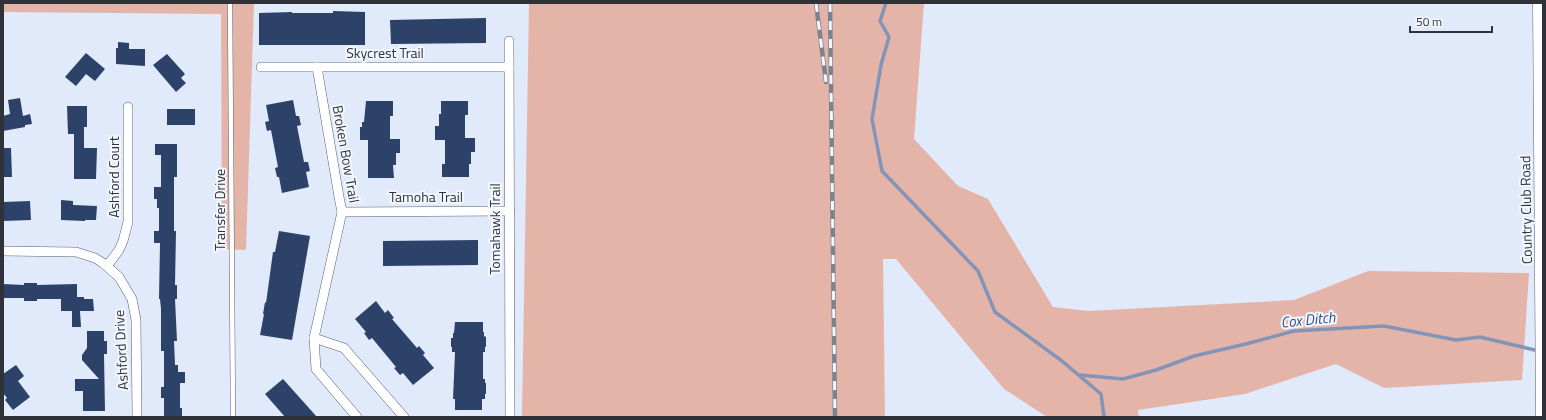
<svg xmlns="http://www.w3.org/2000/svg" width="1546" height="420" font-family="'Titillium Web',sans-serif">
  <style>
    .green { fill: #e5b4a8 }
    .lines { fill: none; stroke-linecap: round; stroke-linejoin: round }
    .stream { stroke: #8295b8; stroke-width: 3.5 }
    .building { fill: #2d4269 }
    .service-casing { stroke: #58606e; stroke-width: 5.5 }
    .minor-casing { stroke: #58606e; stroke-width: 10 }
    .secondary-casing { stroke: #58606e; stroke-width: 13 }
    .service { stroke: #fff; stroke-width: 4.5 }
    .minor { stroke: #fff; stroke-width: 9 }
    .secondary { stroke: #fff; stroke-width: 12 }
    .rail-casing { stroke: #7c828e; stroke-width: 4.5 }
    .rail { stroke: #f3f7fe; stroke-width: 3; stroke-dasharray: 9; stroke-linecap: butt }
    .labels { text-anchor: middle; stroke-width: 4; stroke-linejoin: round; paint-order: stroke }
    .street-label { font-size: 14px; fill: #2f3239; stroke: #f3f7fe }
    .water-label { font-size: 15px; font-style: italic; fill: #314f89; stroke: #f3f7fe }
  </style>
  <rect width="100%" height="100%" fill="#e0eafb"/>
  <g class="green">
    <path d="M 3,3 L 254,3 L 246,250 L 222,249 L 221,14 L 3,12 Z"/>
    <path d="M 529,3 L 924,3 L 914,139 L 958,186 L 988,199 L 1053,307 L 1089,311 L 1294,300 L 1368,271 L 1529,273 L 1522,380 L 1384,388 L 1336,364 L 1245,394 L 1138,410 L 1139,417 L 1047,417 L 1004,389 L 896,259 L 883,259 L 885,417 L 522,417 Z"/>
  </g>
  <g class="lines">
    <g class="stream">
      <path d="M 886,3 L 880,21 L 889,37 L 881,65 L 872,119 L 882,171 L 978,271 L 995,312 L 1062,361 L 1101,394 L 1104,417"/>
      <path d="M 1080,375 L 1123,379 L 1156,370 L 1194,356 L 1246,344 L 1294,331 L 1384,326 L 1456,340 L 1480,337 L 1539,351"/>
    </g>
  </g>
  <g class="building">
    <path d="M 333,11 L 365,12 L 365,45 L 259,45 L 259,13 L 292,12 L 292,13 L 333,13 Z"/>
    <path d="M 486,18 L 486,43 L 391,44 L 390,20 Z"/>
    <path d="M 118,42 L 129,43 L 129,49 L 145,49 L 145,66 L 116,64 L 116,48 L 118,48 Z"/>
    <path d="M 86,53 L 105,69 L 95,81 L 86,74 L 76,86 L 65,77 Z"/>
    <path d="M 167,54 L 185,74 L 181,78 L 186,83 L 176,92 L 153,65 Z"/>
    <path d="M 20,98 L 23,116 L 30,114 L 32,124 L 25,125 L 25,127 L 3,131 L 3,116 L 10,114 L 8,100 Z"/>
    <path d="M 293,100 L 296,116 L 299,116 L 301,125 L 297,126 L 304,162 L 308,162 L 310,171 L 306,172 L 309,187 L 282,193 L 279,177 L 277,177 L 275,168 L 278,167 L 271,130 L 267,131 L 265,122 L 269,121 L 266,105 Z"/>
    <path d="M 366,101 L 393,101 L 393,116 L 390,116 L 390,139 L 400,139 L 400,153 L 396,153 L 396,165 L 393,165 L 394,178 L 368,178 L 368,140 L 360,140 L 360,127 L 362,127 L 362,122 L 364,122 Z"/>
    <path d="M 441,101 L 468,101 L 468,115 L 465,115 L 465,138 L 475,138 L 475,152 L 471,152 L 471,164 L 469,164 L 469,177 L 442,177 L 442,164 L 445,164 L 445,140 L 435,140 L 435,126 L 439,126 L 439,114 L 441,114 Z"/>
    <path d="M 67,106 L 87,106 L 87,127 L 84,127 L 84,148 L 97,148 L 96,179 L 74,179 L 74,134 L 68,134 Z"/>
    <rect x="167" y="109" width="28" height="16"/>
    <path d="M 155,144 L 177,144 L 177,177 L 174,177 L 174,231 L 176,231 L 175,285 L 177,285 L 177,299 L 175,299 L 177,341 L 174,341 L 175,365 L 178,365 L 178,372 L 185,372 L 185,383 L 180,383 L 180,408 L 182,408 L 182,417 L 164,417 L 164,398 L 161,398 L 161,387 L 164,387 L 164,351 L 161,351 L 161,309 L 160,299 L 159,299 L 160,243 L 154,243 L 154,231 L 159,231 L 159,208 L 157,208 L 157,199 L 154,199 L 154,187 L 161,187 L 161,155 L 155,155 Z"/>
    <path d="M 3,148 L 11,148 L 12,177 L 3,177 Z"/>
    <path d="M 61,200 L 73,201 L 73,205 L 97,206 L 96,220 L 85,220 L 85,221 L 61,220 Z"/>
    <path d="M 30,201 L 31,220 L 3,221 L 3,202 Z"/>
    <path d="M 279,231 L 310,236 L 292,340 L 260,335 L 264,314 L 263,314 L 265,302 L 266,303 L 273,252 L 275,252 Z"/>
    <path d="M 478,240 L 478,265 L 383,266 L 383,241 Z"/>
    <path d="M 24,283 L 37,283 L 37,285 L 77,284 L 77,297 L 84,297 L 84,299 L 93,299 L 94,311 L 80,311 L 81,327 L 72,327 L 72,311 L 61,311 L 61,299 L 37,299 L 37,301 L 24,301 L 24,298 L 3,298 L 3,284 L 24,285 Z"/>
    <path d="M 376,301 L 385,313 L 388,310 L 394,318 L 392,319 L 417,348 L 419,346 L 425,353 L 423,355 L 434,368 L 413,385 L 403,373 L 400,375 L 394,368 L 396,367 L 372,338 L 369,340 L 364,333 L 366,332 L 355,319 Z"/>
    <path d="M 455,322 L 483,322 L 483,332 L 484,332 L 484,336 L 486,337 L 486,347 L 485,347 L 485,352 L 483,352 L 483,379 L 485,379 L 485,383 L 486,383 L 486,394 L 485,394 L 485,399 L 482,399 L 482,410 L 455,410 L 455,399 L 453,399 L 455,352 L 452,352 L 452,347 L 451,347 L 451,338 L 453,338 L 453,333 L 454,333 Z"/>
    <path d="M 87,331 L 104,331 L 104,341 L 107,341 L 107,354 L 104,354 L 105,411 L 83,411 L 83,391 L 75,391 L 75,379 L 99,379 L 82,360 L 82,355 L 87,348 Z"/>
    <path d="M 16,365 L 24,376 L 18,381 L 30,397 L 13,410 L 5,400 L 7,398 L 3,393 L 3,374 Z"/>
    <path d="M 283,379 L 317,417 L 285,417 L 265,394 Z"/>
  </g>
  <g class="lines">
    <defs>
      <path id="service" d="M 230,3 L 233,417"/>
      <g id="minor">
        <path d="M 509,41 L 510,417"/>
        <path d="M 261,67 L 509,67"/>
        <path d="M 317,67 L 339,197 L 342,212 L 314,338 L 316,369 L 357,417"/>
        <path d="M 342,212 L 510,211"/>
        <path d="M 3,251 L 76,252 L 95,258 L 103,263 L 119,277 L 132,299 L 136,320 L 137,417"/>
        <path d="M 107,266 L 119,250 L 123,241 L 128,222 L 128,107"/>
        <path d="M 314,338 L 344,348 L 404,417"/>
      </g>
      <path id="secondary" d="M 1539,3 L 1542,417"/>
    </defs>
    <use href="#service" class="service-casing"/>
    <use href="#minor" class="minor-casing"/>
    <use href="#secondary" class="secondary-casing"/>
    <use href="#service" class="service"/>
    <use href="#minor" class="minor"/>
    <use href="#secondary" class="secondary"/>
    <defs>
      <g id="rail">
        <path d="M 816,3 L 826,82"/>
        <path d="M 830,3 L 835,417"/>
      </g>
    </defs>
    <use href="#rail" class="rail-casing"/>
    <use href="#rail" class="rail"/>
  </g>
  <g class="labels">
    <g class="street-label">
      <text x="385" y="58">Skycrest Trail</text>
      <text transform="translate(346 154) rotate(80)" y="5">Broken Bow Trail</text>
      <text transform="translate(114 177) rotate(-90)" y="5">Ashford Court</text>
      <text x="426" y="202">Tamoha Trail</text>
      <text transform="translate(220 210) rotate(-90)" y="5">Transfer Drive</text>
      <text transform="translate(1526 210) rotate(-91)" y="5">Country Club Road</text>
      <text transform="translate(495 229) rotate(-90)" y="5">Tomahawk Trail</text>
      <text transform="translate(121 350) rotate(-93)" y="5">Ashford Drive</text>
    </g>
    <g class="water-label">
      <text transform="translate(1308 320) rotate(-6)" y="5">Cox Ditch</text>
    </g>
  </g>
  <rect width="1546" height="420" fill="none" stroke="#2f3239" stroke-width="8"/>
  <path d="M1410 26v6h82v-6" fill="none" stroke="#2f3239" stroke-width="2"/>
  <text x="1416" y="26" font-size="12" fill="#2f3239" stroke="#f3f7fe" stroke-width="3" paint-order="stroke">50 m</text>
</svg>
